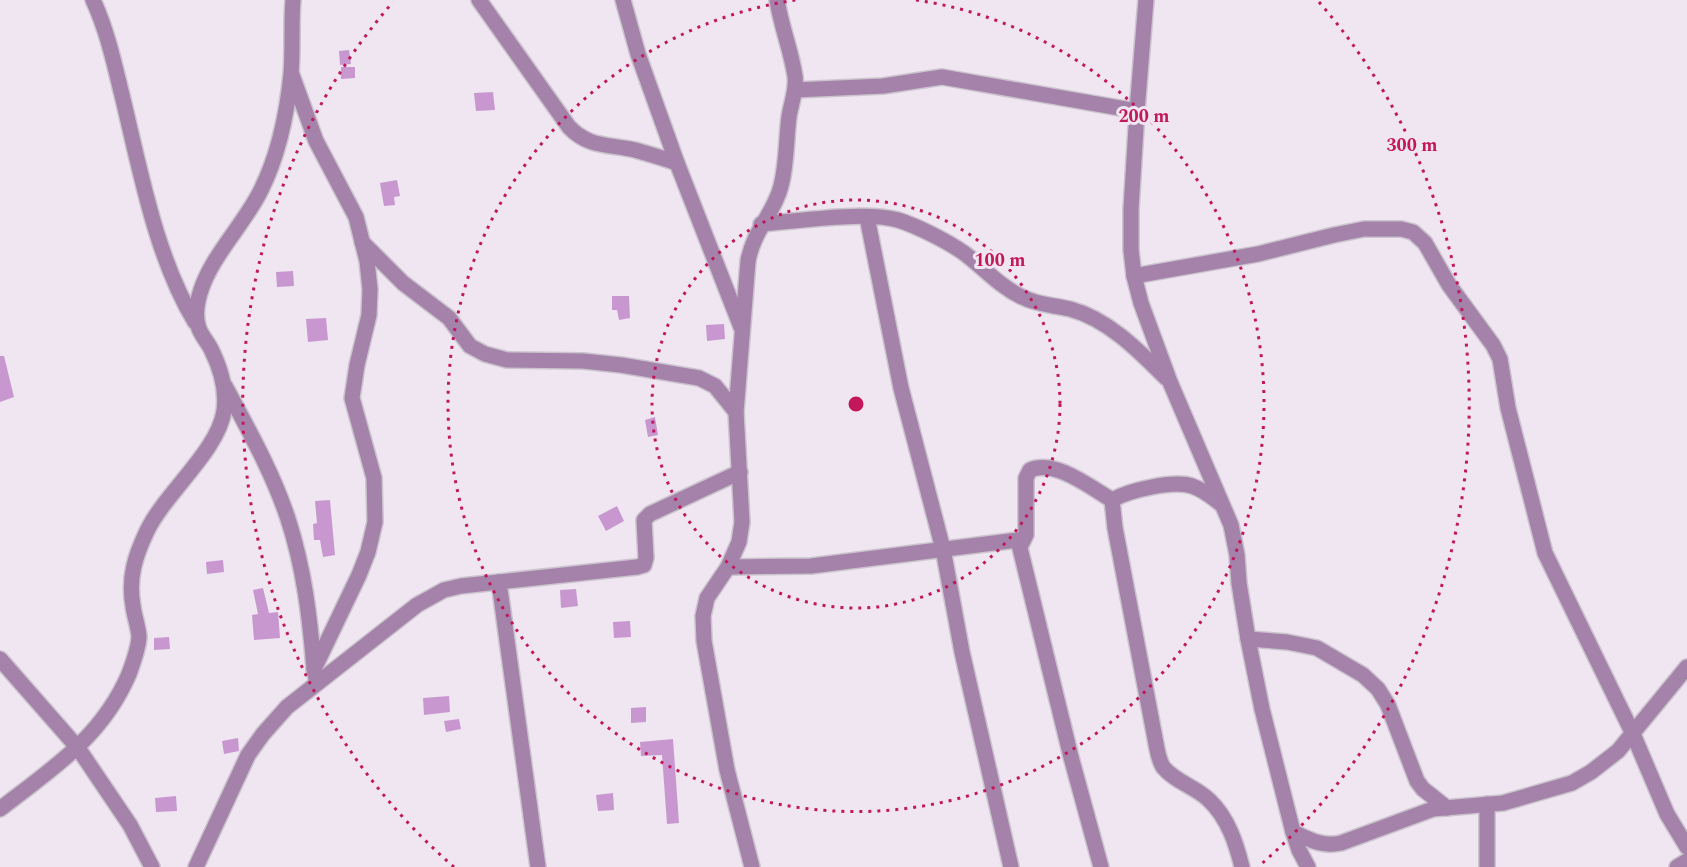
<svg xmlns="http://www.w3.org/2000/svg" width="1687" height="867" font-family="Spectral,serif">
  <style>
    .building { fill: #c897d0 }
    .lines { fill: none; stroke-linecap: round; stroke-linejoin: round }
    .minor-casing { stroke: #cbc3cd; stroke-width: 18 }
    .minor { stroke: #a482aa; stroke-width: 15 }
    .ring { fill: none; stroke: #c2185b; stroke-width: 3; stroke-dasharray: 3 6 }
    .centre { fill: #c2185b; stroke: #efe6f1; stroke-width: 3 }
    .ring-label { font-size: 18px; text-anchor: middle; font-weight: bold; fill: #c2185b; stroke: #efe6f1; stroke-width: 6; stroke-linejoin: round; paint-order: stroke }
  </style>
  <rect width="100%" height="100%" fill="#efe6f1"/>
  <g class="building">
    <path d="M 349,50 L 351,64 L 340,65 L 339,51 Z"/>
    <path d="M 341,67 L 355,67 L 355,78 L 341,79 Z"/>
    <path d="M 493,92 L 495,110 L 476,111 L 474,93 Z"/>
    <path d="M 397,180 L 400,196 L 394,197 L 395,205 L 384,206 L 380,183 Z"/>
    <path d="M 293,271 L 294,286 L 277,287 L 276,272 Z"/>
    <path d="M 612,296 L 629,296 L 630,318 L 619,320 L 617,310 L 612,310 Z"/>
    <path d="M 326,318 L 328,340 L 308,342 L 306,319 Z"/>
    <path d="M 724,324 L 725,339 L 707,341 L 706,325 Z"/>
    <path d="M 0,356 L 4,356 L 14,397 L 0,402 Z"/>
    <path d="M 655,417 L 658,435 L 648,437 L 645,420 Z"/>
    <path d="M 330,500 L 335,555 L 323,557 L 320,540 L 314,540 L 313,524 L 317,523 L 315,501 Z"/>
    <path d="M 617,506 L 624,521 L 606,531 L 598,516 Z"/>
    <path d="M 223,560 L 224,572 L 207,574 L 206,562 Z"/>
    <path d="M 263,588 L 269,613 L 278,612 L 280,638 L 254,640 L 252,615 L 258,614 L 253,590 Z"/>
    <path d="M 576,589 L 578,606 L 561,608 L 560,590 Z"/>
    <path d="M 630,621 L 631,637 L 614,638 L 613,622 Z"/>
    <path d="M 169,637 L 170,649 L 154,650 L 154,638 Z"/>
    <path d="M 449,696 L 450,712 L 424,715 L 423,698 Z"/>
    <path d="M 646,707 L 646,722 L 631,723 L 631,708 Z"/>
    <path d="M 459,719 L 461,729 L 446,732 L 444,721 Z"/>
    <path d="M 238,738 L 239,751 L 224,754 L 222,741 Z"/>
    <path d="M 673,739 L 679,823 L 667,824 L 662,755 L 641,756 L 640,742 Z"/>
    <path d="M 613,793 L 614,810 L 598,811 L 596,795 Z"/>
    <path d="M 176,796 L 177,811 L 156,812 L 155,798 Z"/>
  </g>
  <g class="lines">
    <defs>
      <g id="minor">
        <path d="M 93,0 C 106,28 113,58 120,87 C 139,163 154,254 195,322"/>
        <path d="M 479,0 L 569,127 C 589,148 609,144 635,150 C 649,154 663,158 677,163"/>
        <path d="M 623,0 L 638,54 L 677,163 L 741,327"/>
        <path d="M 1146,0 L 1137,111 L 1131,209 L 1131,250 L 1134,276 L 1141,303 L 1170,382 L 1231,525 L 1237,555 L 1239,583 L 1248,639 L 1262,709 L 1293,832 L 1299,850 L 1308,867"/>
        <path d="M 292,75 L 316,141 L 356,217 L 367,261 L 370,289 L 369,315 L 357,365 L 352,398 L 374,478 L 375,522 L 368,552 L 359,575 L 314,669 L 317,683"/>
        <path d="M 795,90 L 883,86 L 942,77 L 1137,111"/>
        <path d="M 867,217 L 901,388 L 943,549 L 962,652 L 1011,867"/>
        <path d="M 761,224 C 798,221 864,211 898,220 C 917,226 947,241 964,253 C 984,268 999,286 1022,297 C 1038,305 1053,305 1070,309 C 1108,319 1139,351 1166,378"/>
        <path d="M 362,242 L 403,283 L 449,318 L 470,346 L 485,354 L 507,360 L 583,361 L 621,365 L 699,378 L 715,386 L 736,412"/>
        <path d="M 1134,276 L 1258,254 L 1334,235 L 1364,229 L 1401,229 L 1413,232 L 1425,243 L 1449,285 L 1493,345 L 1500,359 L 1508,408 L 1545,553 L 1633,734 L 1667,814 L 1687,847"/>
        <path d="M 225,386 C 248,429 273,473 288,519 C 304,568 310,618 314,669"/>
        <path d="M 1112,500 L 1115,528 L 1157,749 C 1158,754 1160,762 1163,767 C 1175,782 1196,787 1209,800 C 1228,818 1236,843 1242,867"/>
        <path d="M 1112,500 C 1130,490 1173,480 1192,486 C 1204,490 1212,497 1221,504"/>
        <path d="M 1018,540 L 1071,757 L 1101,867"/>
        <path d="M 728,567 L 811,566 L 1018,540 L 1022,543 L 1026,535 L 1026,478 L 1030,470 C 1055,459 1090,487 1112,500"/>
        <path d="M 499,582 L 538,867"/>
        <path d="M 1248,639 L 1287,642 L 1317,648 L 1363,675 L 1378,689 L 1388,705 L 1417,781 L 1423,789 L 1447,808"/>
        <path d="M 0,659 L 78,748 L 130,825 L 152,867"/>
        <path d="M 0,809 C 53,768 102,737 129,674 C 133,663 138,650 139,638 C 139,628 134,616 133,606 C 128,578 135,556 147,531 C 165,493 218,451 224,411 C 227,389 221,369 211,349 C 207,341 199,333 198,325 C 195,314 197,303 200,293 C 211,256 244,225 261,190 C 279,154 287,114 291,74 C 293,49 291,24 293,0"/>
        <path d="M 1293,832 C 1310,840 1322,847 1341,843 L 1433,809 L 1503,803 L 1572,783 L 1591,772 L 1618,751 L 1687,667"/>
        <path d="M 196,867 L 248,755 L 263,734 L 287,707 L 417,605 L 444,590 L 461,586 L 637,567 L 644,565 L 646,558 L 644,520 L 650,514 L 740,472"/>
        <path d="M 752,867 L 727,770 L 704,641 L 703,616 L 707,598 L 728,567 L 739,542 L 742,522 L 736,412 L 748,261 C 754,229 774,214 781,186 C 787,163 786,140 789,117 C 791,103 797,90 795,76 C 791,50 781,26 777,0"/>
        <path d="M 1487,867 L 1487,804"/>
        <path d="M 1677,867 L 1687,861"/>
      </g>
    </defs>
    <use href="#minor" class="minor-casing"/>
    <use href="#minor" class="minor"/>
  </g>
  <g class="ring">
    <circle cx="856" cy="404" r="204"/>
    <path d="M916 0A408 408 0 1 1 796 0"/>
    <path d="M454 867A613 613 0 0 1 393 2M1319 2A613 613 0 0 1 1258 867"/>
  </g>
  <circle cx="856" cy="404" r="9" class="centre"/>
  <g class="ring-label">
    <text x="1144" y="122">200 m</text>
    <text x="1412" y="151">300 m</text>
    <text x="1000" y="266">100 m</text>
  </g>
</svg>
